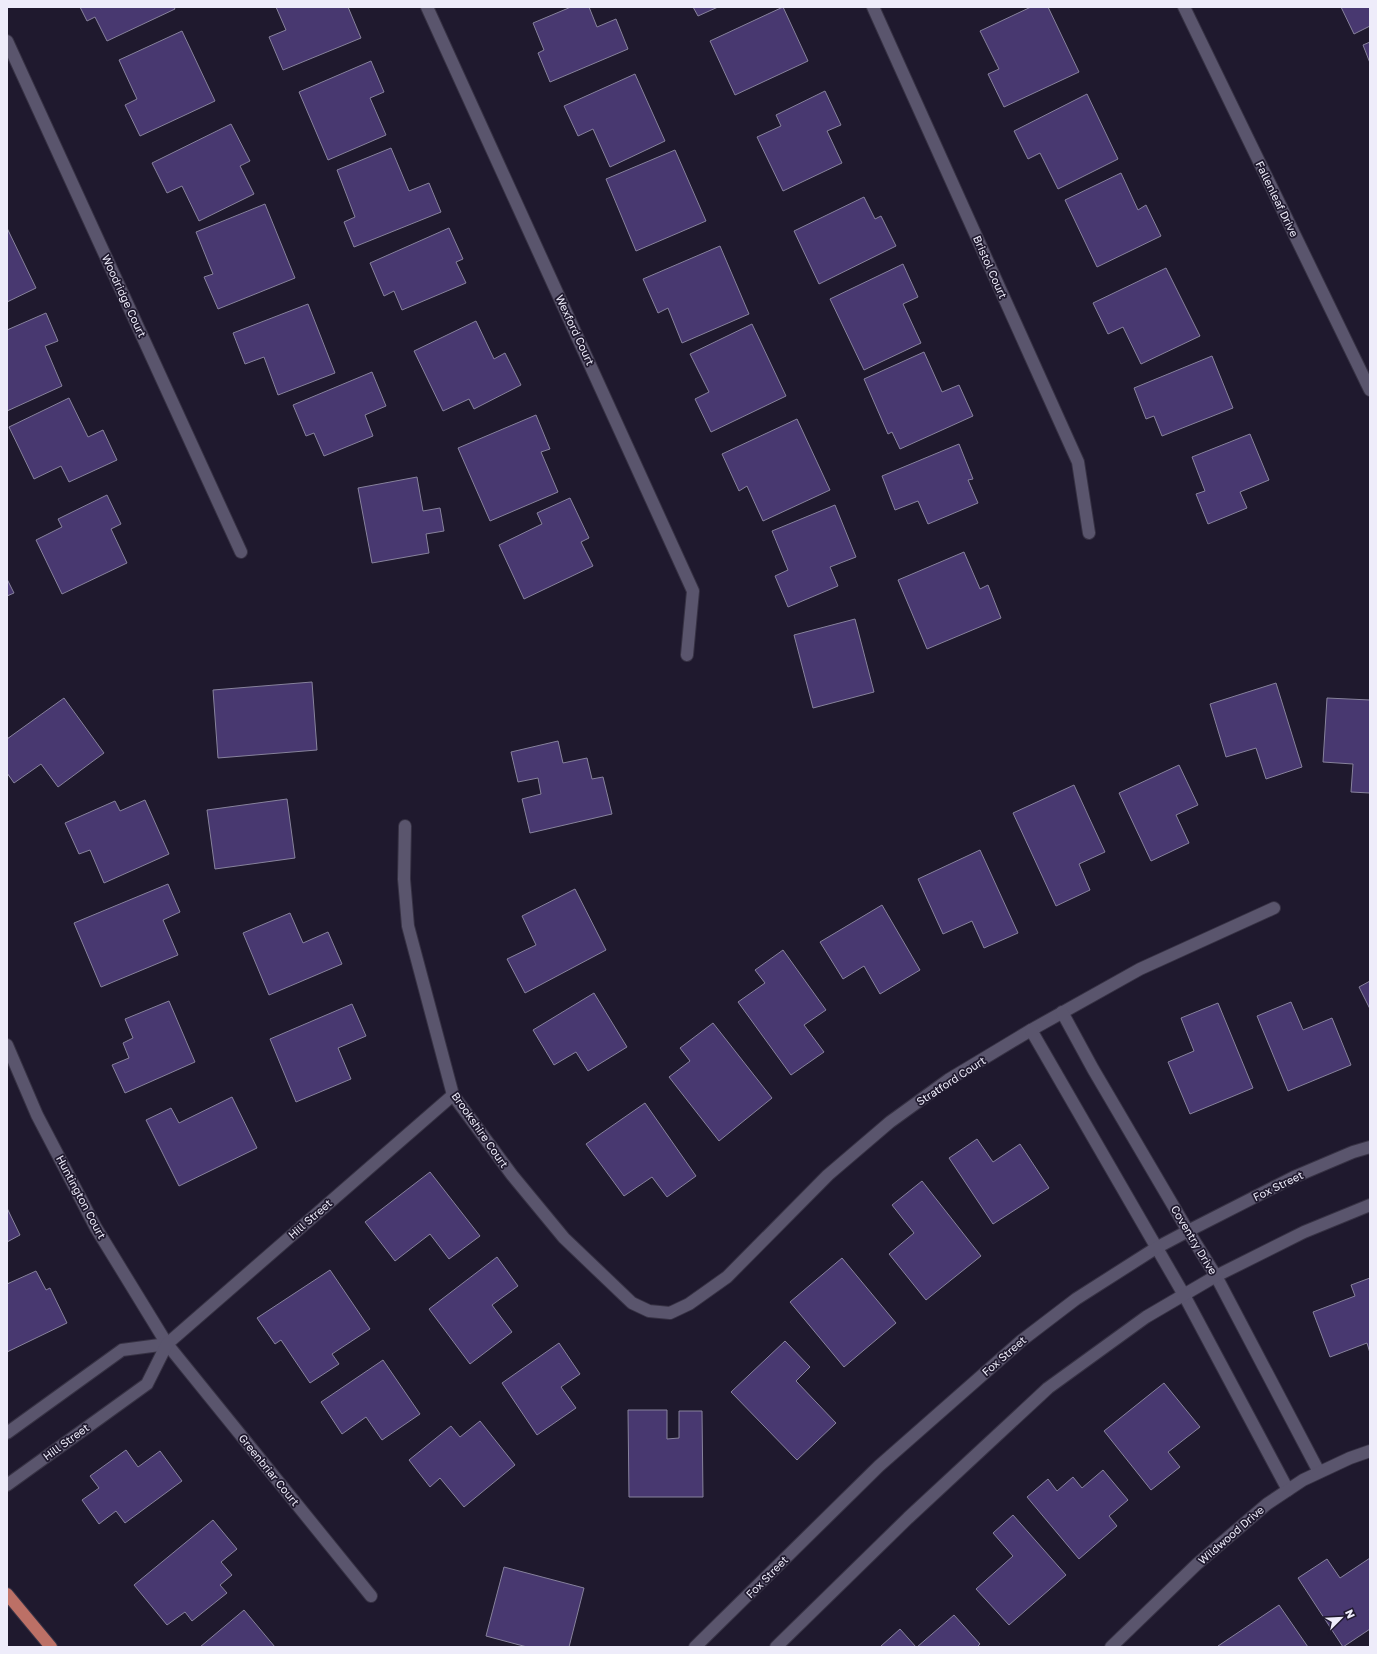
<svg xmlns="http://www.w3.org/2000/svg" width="1377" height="1654" font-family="'Golos Text',sans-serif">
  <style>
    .building { fill: #483870; stroke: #87829c }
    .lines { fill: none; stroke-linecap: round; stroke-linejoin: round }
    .minor-casing { stroke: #373244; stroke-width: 14 }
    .major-casing { stroke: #373244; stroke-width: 14 }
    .minor { stroke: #5a556d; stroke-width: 12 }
    .major { stroke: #bc7066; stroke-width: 12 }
    .labels { text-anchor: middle; stroke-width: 3.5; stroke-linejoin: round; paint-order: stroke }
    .street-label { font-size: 11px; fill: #eeecfa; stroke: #1f192e }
  </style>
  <rect width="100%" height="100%" fill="#1f192e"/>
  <g class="building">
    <path d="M 80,7 L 174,7 L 175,9 L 107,41 L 95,17 L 87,21 Z"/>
    <path d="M 276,7 L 348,7 L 361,38 L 283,70 L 269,37 L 286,30 Z"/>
    <path d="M 571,7 L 589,7 L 597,27 L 616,19 L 628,49 L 550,82 L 538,53 L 544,50 L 533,23 Z"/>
    <path d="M 693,7 L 718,7 L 698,16 Z"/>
    <path d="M 783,7 L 808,61 L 735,95 L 710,41 Z"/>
    <path d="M 1031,7 L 1048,7 L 1079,72 L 1004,107 L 988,74 L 999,69 L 980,31 Z"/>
    <path d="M 1341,7 L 1370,7 L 1370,26 L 1354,34 Z"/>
    <path d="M 182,31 L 215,101 L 140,136 L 125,105 L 137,99 L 119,60 Z"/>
    <path d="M 1370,42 L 1370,63 L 1363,45 Z"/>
    <path d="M 371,61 L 384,92 L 370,98 L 386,135 L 328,160 L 299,92 Z"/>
    <path d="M 635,74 L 665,141 L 610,167 L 593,129 L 578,136 L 564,106 Z"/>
    <path d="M 825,91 L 841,125 L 827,131 L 842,163 L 783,191 L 757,137 L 781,126 L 776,115 Z"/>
    <path d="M 1087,94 L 1118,159 L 1058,189 L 1040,153 L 1028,159 L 1014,131 Z"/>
    <path d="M 231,124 L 250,161 L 240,166 L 254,194 L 199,221 L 182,186 L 167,193 L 152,163 Z"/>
    <path d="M 391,148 L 409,191 L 429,183 L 441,212 L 354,247 L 344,222 L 355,217 L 337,170 Z"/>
    <path d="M 675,150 L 706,221 L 636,251 L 606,179 Z"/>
    <path d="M 1121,173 L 1138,210 L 1146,205 L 1161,236 L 1097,267 L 1065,200 Z"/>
    <path d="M 864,197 L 875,219 L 881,216 L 896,246 L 819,284 L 794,231 Z"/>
    <path d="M 265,204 L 295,278 L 218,309 L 204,277 L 213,274 L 196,232 Z"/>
    <path d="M 7,228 L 36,288 L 7,302 Z"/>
    <path d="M 449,228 L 463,259 L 456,262 L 466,283 L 402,310 L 394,291 L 384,296 L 370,263 Z"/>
    <path d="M 720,246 L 749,314 L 682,343 L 668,308 L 658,313 L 643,279 Z"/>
    <path d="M 903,264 L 918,297 L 903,304 L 921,343 L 864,370 L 830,299 Z"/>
    <path d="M 1166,268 L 1200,336 L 1141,364 L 1123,327 L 1108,334 L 1093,303 Z"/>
    <path d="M 308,304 L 335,373 L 278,395 L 264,357 L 245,364 L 233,333 Z"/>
    <path d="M 46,313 L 58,341 L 45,346 L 62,386 L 7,411 L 7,330 Z"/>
    <path d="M 476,321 L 494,359 L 505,353 L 521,385 L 474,409 L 469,399 L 443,411 L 414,351 Z"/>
    <path d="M 752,324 L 786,396 L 711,432 L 695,399 L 709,392 L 690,354 Z"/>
    <path d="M 924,352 L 942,392 L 959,385 L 973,416 L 900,449 L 892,432 L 888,434 L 864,379 Z"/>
    <path d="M 1212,356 L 1233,408 L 1162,436 L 1154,416 L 1146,419 L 1134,388 Z"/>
    <path d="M 372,372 L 386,406 L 365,415 L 373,436 L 324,456 L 314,433 L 306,436 L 293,405 Z"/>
    <path d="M 69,398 L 88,437 L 103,430 L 117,460 L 69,482 L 61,466 L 34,479 L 9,427 Z"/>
    <path d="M 536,415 L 550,449 L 541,452 L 558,492 L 490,521 L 458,448 Z"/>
    <path d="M 797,419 L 830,490 L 763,521 L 747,486 L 739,491 L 722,454 Z"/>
    <path d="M 1250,434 L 1269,480 L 1240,492 L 1247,508 L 1208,524 L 1196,494 L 1205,491 L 1192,457 Z"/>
    <path d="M 959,444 L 973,479 L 968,480 L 978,503 L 928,524 L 918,501 L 895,510 L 882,476 Z"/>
    <path d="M 417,477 L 423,511 L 440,508 L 444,531 L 426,534 L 429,553 L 372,563 L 358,488 Z"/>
    <path d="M 107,495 L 121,524 L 111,529 L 127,563 L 62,594 L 36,540 L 62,527 L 58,519 Z"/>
    <path d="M 570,498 L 589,538 L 581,542 L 593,566 L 524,599 L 499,545 L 542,524 L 537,513 Z"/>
    <path d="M 835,505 L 856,557 L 830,567 L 838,586 L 788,607 L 775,576 L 788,570 L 772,531 Z"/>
    <path d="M 964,552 L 980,589 L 988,585 L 1001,618 L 927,649 L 898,580 Z"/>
    <path d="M 7,579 L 14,593 L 7,596 Z"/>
    <path d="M 855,619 L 874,692 L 813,708 L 794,635 Z"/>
    <path d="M 312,682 L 317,750 L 218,758 L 213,690 Z"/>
    <path d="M 1276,683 L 1302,767 L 1266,779 L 1256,748 L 1226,757 L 1210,704 Z"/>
    <path d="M 64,698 L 104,753 L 58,787 L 41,764 L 14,783 L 7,773 L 7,739 Z"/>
    <path d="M 1327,698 L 1370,700 L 1370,793 L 1351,792 L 1353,764 L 1323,762 Z"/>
    <path d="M 558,741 L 563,763 L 587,758 L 592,779 L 603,777 L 612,814 L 530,833 L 522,799 L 541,794 L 538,778 L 518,782 L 511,752 Z"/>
    <path d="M 1179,765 L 1198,805 L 1176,815 L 1189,843 L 1151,861 L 1119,793 Z"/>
    <path d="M 1074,785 L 1105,852 L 1079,864 L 1090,890 L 1056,906 L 1013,813 Z"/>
    <path d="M 287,799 L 295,858 L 215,869 L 207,810 Z"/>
    <path d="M 145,800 L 169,854 L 104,883 L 90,850 L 79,854 L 65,823 L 115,801 L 120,811 Z"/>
    <path d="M 980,850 L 1018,933 L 984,948 L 972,921 L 943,934 L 918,879 Z"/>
    <path d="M 168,884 L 180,912 L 163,920 L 178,955 L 101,987 L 74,923 Z"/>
    <path d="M 575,889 L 606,950 L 525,993 L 507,959 L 536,945 L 522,916 Z"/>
    <path d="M 882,905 L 920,970 L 880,994 L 864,966 L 843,979 L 820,942 Z"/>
    <path d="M 290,913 L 303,943 L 328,932 L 342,964 L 269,995 L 243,933 Z"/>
    <path d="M 783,950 L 826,1010 L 804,1025 L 824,1052 L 791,1075 L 738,1002 L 765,983 L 755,970 Z"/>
    <path d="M 1370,981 L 1370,1009 L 1359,987 Z"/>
    <path d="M 594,993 L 627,1047 L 588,1071 L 576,1052 L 554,1065 L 533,1030 Z"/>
    <path d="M 169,1001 L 195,1062 L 125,1093 L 112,1065 L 129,1058 L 123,1043 L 133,1038 L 125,1019 Z"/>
    <path d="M 1291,1002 L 1303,1030 L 1332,1018 L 1351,1065 L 1288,1091 L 1257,1016 Z"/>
    <path d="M 1218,1003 L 1253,1088 L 1190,1114 L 1168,1062 L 1194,1051 L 1181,1018 Z"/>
    <path d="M 352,1004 L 366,1036 L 338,1048 L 351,1079 L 296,1102 L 270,1039 Z"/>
    <path d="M 713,1023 L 772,1098 L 719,1141 L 669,1077 L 690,1061 L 680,1048 Z"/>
    <path d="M 232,1097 L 257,1148 L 179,1186 L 146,1120 L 171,1108 L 179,1123 Z"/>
    <path d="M 645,1103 L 696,1176 L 667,1197 L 652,1177 L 624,1196 L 586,1144 Z"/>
    <path d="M 977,1139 L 993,1162 L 1020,1144 L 1049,1188 L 993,1224 L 949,1158 Z"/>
    <path d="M 430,1172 L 480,1236 L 449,1259 L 430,1234 L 395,1261 L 365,1222 Z"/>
    <path d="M 922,1181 L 981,1256 L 926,1300 L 889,1254 L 914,1233 L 892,1205 Z"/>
    <path d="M 7,1208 L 20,1235 L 7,1242 Z"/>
    <path d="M 497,1257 L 518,1286 L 492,1305 L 512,1332 L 470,1364 L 429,1309 Z"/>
    <path d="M 842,1258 L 896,1323 L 844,1367 L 790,1302 Z"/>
    <path d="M 330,1270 L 370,1329 L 332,1354 L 339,1364 L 310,1383 L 281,1340 L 275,1344 L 257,1318 Z"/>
    <path d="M 36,1271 L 46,1290 L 50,1288 L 67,1323 L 7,1352 L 7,1284 Z"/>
    <path d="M 1370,1278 L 1370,1353 L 1367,1343 L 1330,1357 L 1313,1312 L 1355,1296 L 1351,1285 Z"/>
    <path d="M 785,1341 L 810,1367 L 796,1381 L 836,1423 L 797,1460 L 731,1392 Z"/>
    <path d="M 559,1343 L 580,1374 L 561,1387 L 576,1408 L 537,1435 L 502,1383 Z"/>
    <path d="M 383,1360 L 420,1414 L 382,1440 L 366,1417 L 342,1434 L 321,1402 Z"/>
    <path d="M 1164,1383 L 1200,1427 L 1168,1452 L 1180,1467 L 1151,1490 L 1104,1431 Z"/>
    <path d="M 628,1410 L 667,1410 L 667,1439 L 679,1438 L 679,1411 L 702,1411 L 703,1497 L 629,1497 Z"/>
    <path d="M 480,1421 L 515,1465 L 464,1507 L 440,1478 L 430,1487 L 409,1460 L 451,1426 L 460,1437 Z"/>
    <path d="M 126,1450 L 138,1467 L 160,1451 L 182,1481 L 125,1523 L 116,1511 L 99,1524 L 82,1500 L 99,1488 L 90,1476 Z"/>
    <path d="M 1103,1470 L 1128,1500 L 1109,1516 L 1117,1526 L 1079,1559 L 1027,1497 L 1048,1479 L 1057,1491 L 1073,1477 L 1082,1488 Z"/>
    <path d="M 1013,1515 L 1066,1575 L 1009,1625 L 976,1589 L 1013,1556 L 993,1533 Z"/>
    <path d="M 213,1520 L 237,1549 L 221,1562 L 232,1575 L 220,1585 L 227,1593 L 192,1621 L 185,1612 L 167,1625 L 134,1585 Z"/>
    <path d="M 1370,1558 L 1370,1629 L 1343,1647 L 1298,1578 L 1327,1559 L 1340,1578 Z"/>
    <path d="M 504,1567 L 584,1588 L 569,1647 L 527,1647 L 486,1636 Z"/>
    <path d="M 1279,1605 L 1308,1647 L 1219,1647 L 1218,1646 Z"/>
    <path d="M 244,1610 L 275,1647 L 200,1647 Z"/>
    <path d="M 954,1615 L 980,1644 L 977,1647 L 917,1647 Z"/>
    <path d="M 900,1629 L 916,1647 L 882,1647 L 881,1646 Z"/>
  </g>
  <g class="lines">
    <defs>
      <g id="minor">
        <path d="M 427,7 L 693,591 L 687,655"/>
        <path d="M 873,7 L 1078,462 L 1089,533"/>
        <path d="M 1184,7 L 1370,390"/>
        <path d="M 7,41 L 241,552"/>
        <path d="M 405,826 L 404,879 L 408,926 L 453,1095 L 512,1175 L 564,1238 L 632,1303 L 649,1311 L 670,1313 L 689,1304 L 727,1277 L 828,1175 L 890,1122 L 948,1080 L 1031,1030 L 1140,969 L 1274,908"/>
        <path d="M 1062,1012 L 1093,1069 L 1188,1231 L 1216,1276 L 1319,1472"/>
        <path d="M 1031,1030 L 1184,1295 L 1288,1490"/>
        <path d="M 7,1045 L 37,1115 L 96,1228 L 167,1344 L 371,1596"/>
        <path d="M 7,1433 L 122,1350 L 167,1344"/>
        <path d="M 7,1485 L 147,1384 L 167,1344 L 453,1095"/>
        <path d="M 695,1647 L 879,1466 L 1021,1341 L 1076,1299 L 1156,1248 L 1188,1231 L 1294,1177 L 1353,1152 L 1370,1147"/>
        <path d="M 776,1647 L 908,1518 L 1048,1388 L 1146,1317 L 1216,1276 L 1304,1232 L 1370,1205"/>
        <path d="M 1111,1647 L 1197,1564 L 1267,1504 L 1303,1480 L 1350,1458 L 1370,1451"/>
      </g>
      <path id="major" d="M 7,1594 L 51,1647"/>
    </defs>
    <use href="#minor" class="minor-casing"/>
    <use href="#major" class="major-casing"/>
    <use href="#minor" class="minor"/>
    <use href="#major" class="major"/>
  </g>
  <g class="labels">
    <g class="street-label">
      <text transform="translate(1277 199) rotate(64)" y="4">Fallenleaf Drive</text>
      <text transform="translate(990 267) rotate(66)" y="4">Bristol Court</text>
      <text transform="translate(124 296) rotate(65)" y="4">Woodridge Court</text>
      <text transform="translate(575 330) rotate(65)" y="4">Wexford Court</text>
      <text transform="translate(951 1081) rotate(-33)" y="4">Stratford Court</text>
      <text transform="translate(480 1130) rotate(55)" y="4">Brookshire Court</text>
      <text transform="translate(1278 1186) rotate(-26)" y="4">Fox Street</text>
      <text transform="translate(81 1197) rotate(62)" y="4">Huntington Court</text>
      <text transform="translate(310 1219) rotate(-41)" y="4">Hill Street</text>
      <text transform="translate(1194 1240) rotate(59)" y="4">Coventry Drive</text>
      <text transform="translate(1004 1356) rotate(-41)" y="4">Fox Street</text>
      <text transform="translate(66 1442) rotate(-36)" y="4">Hill Street</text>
      <text transform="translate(269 1470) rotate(51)" y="4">Greenbriar Court</text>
      <text transform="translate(1231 1535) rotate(-41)" y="4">Wildwood Drive</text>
      <text transform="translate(767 1577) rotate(-45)" y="4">Fox Street</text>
    </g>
  </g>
  <rect width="1377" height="1654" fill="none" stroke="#eeecfa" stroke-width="16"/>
  <g transform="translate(1341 1618) rotate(66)" stroke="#1f192e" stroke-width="3" paint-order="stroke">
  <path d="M0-3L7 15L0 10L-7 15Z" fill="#eeecfa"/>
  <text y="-6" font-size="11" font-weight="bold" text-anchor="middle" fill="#eeecfa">N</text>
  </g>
</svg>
